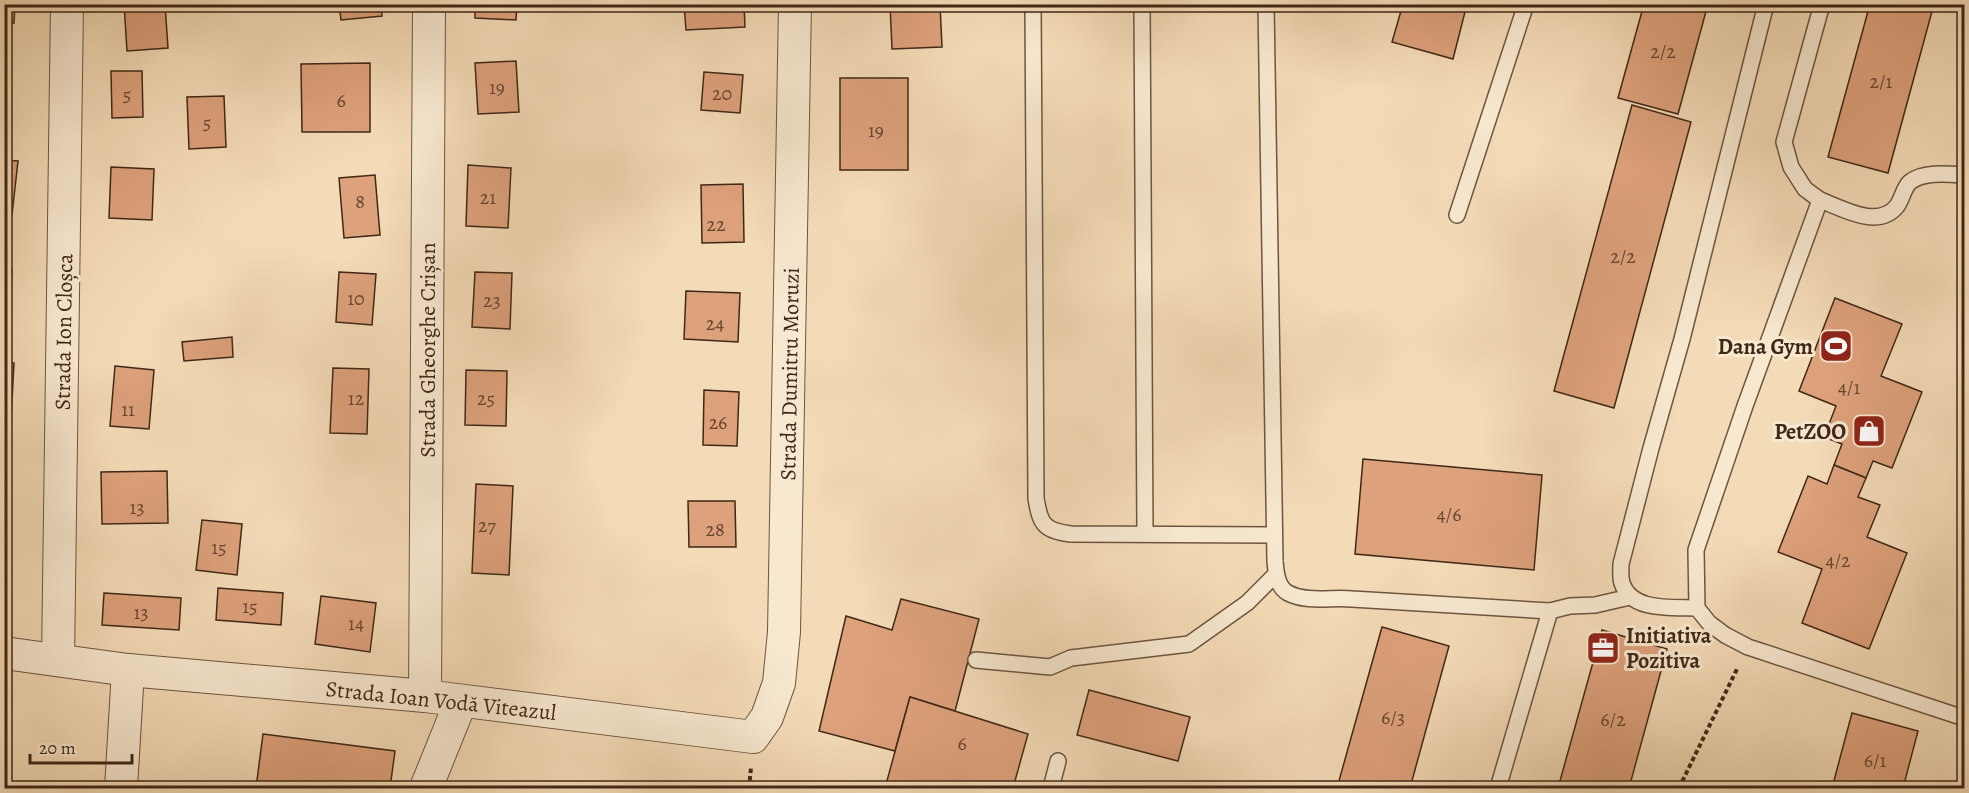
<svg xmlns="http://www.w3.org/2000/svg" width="1969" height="793" font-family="Alegreya,serif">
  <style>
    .building { fill: #dda17b; stroke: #402817; stroke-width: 1.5 }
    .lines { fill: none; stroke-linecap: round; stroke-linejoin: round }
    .service-casing { stroke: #6d553f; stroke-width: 18 }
    .minor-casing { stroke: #6d553f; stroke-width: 34 }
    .path { stroke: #402817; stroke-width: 4; stroke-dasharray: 4.5 3; stroke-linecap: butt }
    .service { stroke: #f8e8d0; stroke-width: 15 }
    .minor { stroke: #f8e8d0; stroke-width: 32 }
    .labels { text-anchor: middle; stroke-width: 6; stroke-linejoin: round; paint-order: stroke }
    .number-label { font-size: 20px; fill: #674630 }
    .street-label { font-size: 22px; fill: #402817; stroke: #f8e8d0 }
    .poi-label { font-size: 22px; font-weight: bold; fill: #402817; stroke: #f8e8d0; text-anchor: end }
  </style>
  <rect width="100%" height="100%" fill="#f4dbb7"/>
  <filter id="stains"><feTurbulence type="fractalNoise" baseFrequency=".00333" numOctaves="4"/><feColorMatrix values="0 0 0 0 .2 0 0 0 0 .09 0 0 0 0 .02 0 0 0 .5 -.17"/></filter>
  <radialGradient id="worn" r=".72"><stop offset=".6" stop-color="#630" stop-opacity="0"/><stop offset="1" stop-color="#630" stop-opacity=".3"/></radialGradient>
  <g class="building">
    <path d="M 4,4 L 15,4 L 14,23 L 4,23 Z"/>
    <path d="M 124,4 L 165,4 L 168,48 L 127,51 Z"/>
    <path d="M 339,4 L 381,4 L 382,16 L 341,20 Z"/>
    <path d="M 475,4 L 517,4 L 516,20 L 475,18 Z"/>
    <path d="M 684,4 L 744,4 L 745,27 L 686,30 Z"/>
    <path d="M 890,4 L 940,4 L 942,47 L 892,49 Z"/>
    <path d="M 1403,4 L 1467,4 L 1453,59 L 1392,42 Z"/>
    <path d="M 1644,4 L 1708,4 L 1678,114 L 1618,98 Z"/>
    <path d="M 1870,4 L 1934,4 L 1888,173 L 1828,157 Z"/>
    <path d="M 516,61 L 519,112 L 478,114 L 475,63 Z"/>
    <path d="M 370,63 L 370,132 L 302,132 L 301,64 Z"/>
    <path d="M 111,71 L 142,71 L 143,117 L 112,118 Z"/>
    <path d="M 704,72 L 743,75 L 740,113 L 701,110 Z"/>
    <rect x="840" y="78" width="68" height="92"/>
    <path d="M 224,96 L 226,147 L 189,149 L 187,97 Z"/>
    <path d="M 1632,105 L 1691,122 L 1614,408 L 1554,391 Z"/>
    <path d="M 4,160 L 18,161 L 12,215 L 4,214 Z"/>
    <path d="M 468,165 L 511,168 L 508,228 L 466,226 Z"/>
    <path d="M 111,167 L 154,169 L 152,220 L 109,218 Z"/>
    <path d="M 375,175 L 380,235 L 344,238 L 339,178 Z"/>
    <path d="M 743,184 L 744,242 L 702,243 L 701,185 Z"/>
    <path d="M 4,269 L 12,269 L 10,319 L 4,319 Z"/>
    <path d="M 339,272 L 376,274 L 372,325 L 336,322 Z"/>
    <path d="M 475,272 L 512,273 L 510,329 L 472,327 Z"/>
    <path d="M 686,291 L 740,293 L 738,342 L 684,339 Z"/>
    <path d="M 1835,298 L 1902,324 L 1881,376 L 1922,392 L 1892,468 L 1873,461 L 1866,478 L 1834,465 L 1842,444 L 1824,437 L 1836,406 L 1799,391 Z"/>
    <path d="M 232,337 L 233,357 L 184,361 L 182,342 Z"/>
    <path d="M 4,363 L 14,363 L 11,420 L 4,420 Z"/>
    <path d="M 115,366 L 154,370 L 149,429 L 110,426 Z"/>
    <path d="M 333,368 L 369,369 L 367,434 L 330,433 Z"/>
    <path d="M 466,370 L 507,371 L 506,426 L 465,425 Z"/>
    <path d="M 704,390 L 739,392 L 737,446 L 703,445 Z"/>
    <path d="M 1363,459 L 1542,475 L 1534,570 L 1355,554 Z"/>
    <path d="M 1834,465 L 1866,478 L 1858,497 L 1880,505 L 1867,537 L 1907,553 L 1869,649 L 1802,623 L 1822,569 L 1778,552 L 1808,476 L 1827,484 Z"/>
    <path d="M 167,471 L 168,523 L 102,524 L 101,472 Z"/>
    <path d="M 476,484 L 513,486 L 509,575 L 472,573 Z"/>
    <path d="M 688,501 L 735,501 L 736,547 L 689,547 Z"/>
    <path d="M 202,520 L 242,524 L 237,575 L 196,570 Z"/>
    <path d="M 218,588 L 283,593 L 281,625 L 216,620 Z"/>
    <path d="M 104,593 L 181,598 L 179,630 L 102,625 Z"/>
    <path d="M 321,596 L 376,603 L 370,652 L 315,644 Z"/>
    <path d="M 901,599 L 979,619 L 955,711 L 910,697 L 895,751 L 819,731 L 846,616 L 892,630 Z"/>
    <path d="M 1382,627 L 1449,646 L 1410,788 L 1337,788 Z"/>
    <path d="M 1602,630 L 1667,649 L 1629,788 L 1558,788 Z"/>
    <path d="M 1089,690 L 1190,717 L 1178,761 L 1077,735 Z"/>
    <path d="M 910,697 L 1028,734 L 1013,788 L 885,788 Z"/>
    <path d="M 1852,713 L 1918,731 L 1903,788 L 1832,788 Z"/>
    <path d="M 263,734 L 395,751 L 390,788 L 256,788 Z"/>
  </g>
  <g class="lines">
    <defs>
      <g id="service">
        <path d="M 1033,4 L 1036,498 C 1040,524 1044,531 1071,534 L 1274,535"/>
        <path d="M 1142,4 L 1145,534"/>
        <path d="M 1266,4 L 1275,561 C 1276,572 1277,587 1288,593 C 1307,603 1332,597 1352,599 C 1418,603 1484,607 1550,611 L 1570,606 L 1595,605 L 1630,597"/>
        <path d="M 1822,4 L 1784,142 L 1791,167 L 1805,189 L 1820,200 L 1745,406 L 1696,550 L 1697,608 L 1709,623 L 1725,635 L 1748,647 L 1964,718"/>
        <path d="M 1820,200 C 1842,208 1878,230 1897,206 C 1902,199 1904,187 1910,182 C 1923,171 1949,174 1964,175"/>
        <path d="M 1457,215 L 1526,4"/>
        <path d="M 1697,608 C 1672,607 1631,612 1622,583 C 1620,577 1621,570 1621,564 L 1651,448 L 1682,339 L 1766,4"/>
        <path d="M 976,660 L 1050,667 L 1071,658 L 1189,644 L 1247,603 L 1276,574"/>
        <path d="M 1051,788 L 1058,761"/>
        <path d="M 1498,788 L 1550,611"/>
      </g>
      <g id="minor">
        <path d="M 4,653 L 128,670 L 425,696 L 753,737 L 767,717 L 779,683 L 784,632 L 795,4"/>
        <path d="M 58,660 L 67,4"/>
        <path d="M 425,696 L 429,4"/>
        <path d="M 121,788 L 128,670"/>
        <path d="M 426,788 L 461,701"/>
      </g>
    </defs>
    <use href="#service" class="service-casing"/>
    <use href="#minor" class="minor-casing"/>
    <g class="path">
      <path d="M 749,788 L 751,768"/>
      <path d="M 1679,788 L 1737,669"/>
    </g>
    <use href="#service" class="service"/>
    <use href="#minor" class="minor"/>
  </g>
  <defs>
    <symbol id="stadium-square" viewBox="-11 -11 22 22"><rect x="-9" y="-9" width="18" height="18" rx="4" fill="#8f2418" stroke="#f8e8d0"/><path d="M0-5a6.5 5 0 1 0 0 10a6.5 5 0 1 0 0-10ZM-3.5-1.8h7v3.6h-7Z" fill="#fff"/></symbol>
    <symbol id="shop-square" viewBox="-11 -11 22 22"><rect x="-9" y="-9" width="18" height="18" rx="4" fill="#8f2418" stroke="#f8e8d0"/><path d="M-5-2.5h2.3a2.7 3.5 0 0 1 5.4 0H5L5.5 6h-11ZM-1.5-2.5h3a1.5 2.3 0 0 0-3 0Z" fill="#fff"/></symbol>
    <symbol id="office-square" viewBox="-11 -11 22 22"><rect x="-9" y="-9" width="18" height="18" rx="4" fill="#8f2418" stroke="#f8e8d0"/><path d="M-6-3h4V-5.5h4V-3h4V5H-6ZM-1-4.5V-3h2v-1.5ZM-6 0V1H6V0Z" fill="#fff"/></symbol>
  </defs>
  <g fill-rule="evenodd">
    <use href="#stadium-square" x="1817" y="327" width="38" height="38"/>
    <use href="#shop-square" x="1850" y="412" width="38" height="38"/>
    <use href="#office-square" x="1584" y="629" width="38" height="38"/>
  </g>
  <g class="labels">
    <g class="number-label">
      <text x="1663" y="58">2/2</text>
      <text x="1881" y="88">2/1</text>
      <text x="497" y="94">19</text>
      <text x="722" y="100">20</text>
      <text x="127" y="101">5</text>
      <text x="341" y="107">6</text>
      <text x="207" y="129">5</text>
      <text x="876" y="137">19</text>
      <text x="488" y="204">21</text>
      <text x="360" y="208">8</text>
      <text x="716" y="231">22</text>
      <text x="1623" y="263">2/2</text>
      <text x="356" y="305">10</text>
      <text x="492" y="307">23</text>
      <text x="715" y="330">24</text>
      <text x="1849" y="394">4/1</text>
      <text x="356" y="405">12</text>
      <text x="486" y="405">25</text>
      <text x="128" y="416">11</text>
      <text x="718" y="429">26</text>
      <text x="137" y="514">13</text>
      <text x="1449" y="521">4/6</text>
      <text x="487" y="532">27</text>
      <text x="715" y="536">28</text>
      <text x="219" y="554">15</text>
      <text x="1838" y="567">4/2</text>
      <text x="250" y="613">15</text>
      <text x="141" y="619">13</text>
      <text x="356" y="630">14</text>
      <text x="1393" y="724">6/3</text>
      <text x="1613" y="726">6/2</text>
      <text x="962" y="750">6</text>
      <text x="1875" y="767">6/1</text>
    </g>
    <g class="street-label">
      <text transform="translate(63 332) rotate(-89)" y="8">Strada Ion Cloșca</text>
      <text transform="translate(427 350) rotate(-90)" y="8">Strada Gheorghe Crișan</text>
      <text transform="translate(789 374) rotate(-89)" y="8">Strada Dumitru Moruzi</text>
      <text transform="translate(441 700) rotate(6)" y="8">Strada Ioan Vodă Viteazul</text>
    </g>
    <g class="poi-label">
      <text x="1813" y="354">Dana Gym</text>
      <text x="1846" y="439">PetZOO</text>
      <text x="1626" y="643" text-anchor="start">Initiativa<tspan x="1626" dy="25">Pozitiva</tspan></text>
    </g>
  </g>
  <rect width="1969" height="793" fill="none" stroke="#f4dbb7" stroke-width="24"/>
  <rect x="6" y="6" width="1957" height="781" fill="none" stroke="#402817" stroke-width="3"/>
  <rect x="12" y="12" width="1945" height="769" fill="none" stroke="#402817" stroke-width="1.5"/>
  <path d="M30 754v9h102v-9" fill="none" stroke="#402817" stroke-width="3"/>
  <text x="39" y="754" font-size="18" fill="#402817" stroke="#f8e8d0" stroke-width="4.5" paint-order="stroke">20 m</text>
  <rect width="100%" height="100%" filter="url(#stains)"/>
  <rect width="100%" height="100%" fill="url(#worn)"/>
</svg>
